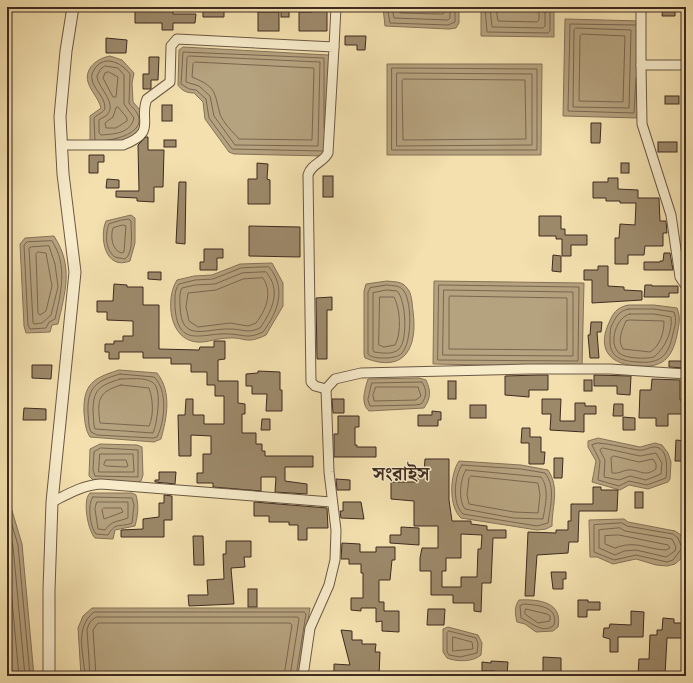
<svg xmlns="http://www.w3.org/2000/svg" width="693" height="683" font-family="Alegreya,'Noto Serif Bengali',serif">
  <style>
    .water { fill: #b5a27e; stroke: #857259 }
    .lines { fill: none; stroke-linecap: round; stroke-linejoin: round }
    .shore { stroke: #7a6650; stroke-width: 1 }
    .building { fill: #9c896a; stroke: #3e2b21; fill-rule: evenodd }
    .minor-casing { stroke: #6b5844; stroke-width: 11 }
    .tertiary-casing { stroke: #6b5844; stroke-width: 13 }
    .minor { stroke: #f7ebca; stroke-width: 9 }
    .tertiary { stroke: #f7ebca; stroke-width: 11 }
    .labels { text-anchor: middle; stroke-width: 3; stroke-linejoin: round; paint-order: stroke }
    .district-label { font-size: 19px; font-weight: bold; fill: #3e2b21; stroke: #f7ebca }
  </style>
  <rect width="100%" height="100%" fill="#f3e0ae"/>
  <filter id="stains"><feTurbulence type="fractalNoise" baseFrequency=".005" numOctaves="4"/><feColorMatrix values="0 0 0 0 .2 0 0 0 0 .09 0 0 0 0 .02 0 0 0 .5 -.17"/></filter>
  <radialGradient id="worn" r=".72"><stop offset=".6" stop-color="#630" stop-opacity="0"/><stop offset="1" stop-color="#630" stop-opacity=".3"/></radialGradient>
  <g class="water">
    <path d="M 383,7 L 459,7 L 459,23 L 456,28 L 449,29 L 385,26 Z"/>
    <path d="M 481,7 L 554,7 L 554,37 L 481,36 Z"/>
    <path d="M 565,19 L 641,21 L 639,118 L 563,116 Z"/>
    <path d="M 183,47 L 328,55 L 329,57 L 324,156 L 234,154 L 229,152 L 205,119 L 203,102 L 194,93 C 187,93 182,91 178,85 L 179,50 Z"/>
    <path d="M 110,56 L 122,60 L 134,73 L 132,83 L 133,102 L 140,110 L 141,127 C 129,146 109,143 90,143 L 90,116 L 101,108 C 98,97 91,92 88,82 C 84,68 98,58 110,56 Z"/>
    <path d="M 387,64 L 542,64 L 541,155 L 387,155 Z"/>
    <path d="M 131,215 L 135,218 L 135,243 L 130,261 C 105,271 99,237 106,221 Z"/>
    <path d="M 54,236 C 74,267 65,292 58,324 L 52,325 L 50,332 L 26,333 L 24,326 L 20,244 L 25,238 Z"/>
    <path d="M 272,263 L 283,283 L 283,306 L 266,335 C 245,345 246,337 228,338 C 218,338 206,343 197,342 C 169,340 165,299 177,280 L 194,276 L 212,275 L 240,264 Z"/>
    <path d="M 387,281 C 395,282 402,281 407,288 C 412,293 412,304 413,311 C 418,347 405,374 365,358 L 364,354 L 364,291 L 366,284 Z"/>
    <path d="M 434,281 L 584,283 L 582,367 L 433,364 Z"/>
    <path d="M 628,305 L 654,305 L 677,308 C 681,318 679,324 677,335 C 672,359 662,368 638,366 C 612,365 597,351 608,325 C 613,313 616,308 628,305 Z"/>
    <path d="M 119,370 L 157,373 C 172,392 167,417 161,439 L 154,442 L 90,437 C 85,429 85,422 84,413 C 83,384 93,378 119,370 Z"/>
    <path d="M 419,378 L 426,380 C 431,391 431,398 424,408 L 369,411 C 360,403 365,389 368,379 Z"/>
    <path d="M 598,438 L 640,447 L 655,443 L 662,445 L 668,453 L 671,462 L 670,479 L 668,482 L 648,489 L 629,485 L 620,490 L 592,482 L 596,461 L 588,447 L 588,441 Z"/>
    <path d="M 100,444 L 137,445 L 142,447 L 143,475 L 141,481 L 135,483 L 93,480 L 89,476 L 90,449 Z"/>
    <path d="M 459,461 L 521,465 L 548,470 C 560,488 552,506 552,526 L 546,529 L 537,530 L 461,518 C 448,506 450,474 459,461 Z"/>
    <path d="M 90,493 L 132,493 L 136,495 C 139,506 138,515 135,526 L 115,530 L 113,539 L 95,538 C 88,531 82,500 90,493 Z"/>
    <path d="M 7,494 L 22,544 L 34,676 L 7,676 Z"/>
    <path d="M 624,519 L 628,522 L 675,531 L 681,535 L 686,547 L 683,557 L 675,564 L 667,566 L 656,565 L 636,559 L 613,564 L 597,557 L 590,557 L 589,520 Z"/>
    <path d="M 519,600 C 539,599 563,602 558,627 L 553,631 L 536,632 L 525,624 L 517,622 C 515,614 514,607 519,600 Z"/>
    <path d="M 92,608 L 310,608 L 299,676 L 81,676 L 78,628 L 83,616 Z"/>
    <path d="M 448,627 L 478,635 L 482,643 L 481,655 C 473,662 457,662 447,658 L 443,652 L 443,629 Z"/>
  </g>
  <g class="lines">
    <g class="shore">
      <path d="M 387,7 L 390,23 L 448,25 L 455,22 L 455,7"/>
      <path d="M 392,7 L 394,18 L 448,20 L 450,18 L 450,7"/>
      <path d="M 398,7 L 400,13 L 442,14 L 444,13 L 444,7"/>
      <path d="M 485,7 L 487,32 L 548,33 L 550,31 L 550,7"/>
      <path d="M 490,7 L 492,27 L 543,28 L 545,26 L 545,7"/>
      <path d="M 496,7 L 498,21 L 537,22 L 539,20 L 539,7"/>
      <path d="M 636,25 L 570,24 L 568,111 L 634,113 L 636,78"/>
      <path d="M 576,28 L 631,30 L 629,108 L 573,107 L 574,30 Z"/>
      <path d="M 582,34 L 625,36 L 623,102 L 579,101 L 580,36 Z"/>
      <path d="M 189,56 L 320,62 L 318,146 L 235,145 L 214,116 L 210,96 L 199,86 L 186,82 L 187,58 Z"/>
      <path d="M 195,62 L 314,68 L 312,140 L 239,139 C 233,132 223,123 220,114 C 214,91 216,87 192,77 L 193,64 Z"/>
      <path d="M 105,66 L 118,68 L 124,75 L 124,104 L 134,118 C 130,134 114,134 101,135 L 99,133 L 99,120 C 101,118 105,117 107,115 C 118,103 97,87 97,76 L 100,70 Z"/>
      <path d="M 392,68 L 537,69 L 537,150 L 392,150 Z"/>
      <path d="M 109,72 L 118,77 L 116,97 L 113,97 L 103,78 L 105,73 Z"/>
      <path d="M 397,73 L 532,74 L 532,145 L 397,146 Z"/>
      <path d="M 404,79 L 525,80 L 526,139 L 403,140 L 402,81 Z"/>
      <path d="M 118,107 L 127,118 L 127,121 L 116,128 L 106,128 L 105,123 L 113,117 L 116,108 Z"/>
      <path d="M 95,140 L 94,118 C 97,114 104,113 105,108 C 105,96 93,89 92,79 C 91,76 92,73 94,70 C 103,54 121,62 130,74 L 129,103 C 131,107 135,109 137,113 C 147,131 119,139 107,140"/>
      <path d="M 323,151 L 232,149 L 209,118 L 206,99 L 196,90 L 189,89 L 181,84 L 183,52 L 324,58 L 324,128"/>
      <path d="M 122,220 L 129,219 L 131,221 C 131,231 134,253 125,259 C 122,258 117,258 115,257 C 105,250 105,233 109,224 Z"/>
      <path d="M 123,225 L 126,226 L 124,252 L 122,253 C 112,251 110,236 113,228 Z"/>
      <path d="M 52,241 C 68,265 61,293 55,319 L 49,322 L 46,328 L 30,329 L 28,325 L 24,245 L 27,242 Z"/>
      <path d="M 49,246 L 55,264 L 58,287 L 51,315 L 42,323 L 34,324 L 33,322 L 29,248 L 31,247 Z"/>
      <path d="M 38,252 L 46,253 L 52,286 L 46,311 L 40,315 L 38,313 L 36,254 Z"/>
      <path d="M 269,267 C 287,288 278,312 263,332 C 248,339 245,335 230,334 C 203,332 178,350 175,307 C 175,299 174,290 179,284 L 195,280 L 213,279 L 241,268 Z"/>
      <path d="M 266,272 C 282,290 272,311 260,328 C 247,334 243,329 230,329 C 206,328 181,344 180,306 C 180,300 179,293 182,288 L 195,285 L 215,284 L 242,273 Z"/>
      <path d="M 263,278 C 273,293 266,310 256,323 L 248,326 L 230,323 L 198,327 L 189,321 L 186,307 L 188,293 L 216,290 L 243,279 Z"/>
      <path d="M 387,285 C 393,286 400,285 404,291 C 412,303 412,342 402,353 C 399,357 390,358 385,358 C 379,358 372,358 368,354 L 368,292 L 370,288 Z"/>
      <path d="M 439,285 L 579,287 L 578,361 L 438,360 Z"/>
      <path d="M 387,290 L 397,291 C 406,299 408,341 399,349 C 393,355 382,353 374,352 L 373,350 L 373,293 Z"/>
      <path d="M 444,290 L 573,292 L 573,356 L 443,355 Z"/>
      <path d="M 450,296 L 567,298 L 567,350 L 449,349 L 449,298 Z"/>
      <path d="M 380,297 L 394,297 C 400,308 402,333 395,345 L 384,347 L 379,345 Z"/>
      <path d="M 629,309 L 654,309 L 674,312 C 677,320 675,326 673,333 C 669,355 661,364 638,362 C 622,361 609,358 610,339 C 610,335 610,331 611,327 C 616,317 618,311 629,309 Z"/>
      <path d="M 630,314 L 654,314 L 671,317 C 673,331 665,348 654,357 C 646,359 626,359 619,353 C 608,343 616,317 630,314 Z"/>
      <path d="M 630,320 L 664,321 C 664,333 660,346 650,352 L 623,349 C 617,340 622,330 626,321 Z"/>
      <path d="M 120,374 L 154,377 C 168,390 165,421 157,437 L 153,438 L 97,435 L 91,432 C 88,426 89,420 88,413 C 87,387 96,381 120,374 Z"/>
      <path d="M 120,379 C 129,379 144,377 152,382 C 163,387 157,424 153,433 L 95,429 C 93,424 94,418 93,412 C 93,389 99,386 120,379 Z"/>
      <path d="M 372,383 L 422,382 C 427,390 427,397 421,404 L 416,405 L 370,406 L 368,400 Z"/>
      <path d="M 121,385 L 149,388 C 153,399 154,415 149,426 L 100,423 C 97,400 98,392 121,385 Z"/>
      <path d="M 376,387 L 418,387 L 421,396 L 416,400 L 374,401 L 373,395 Z"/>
      <path d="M 598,443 C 612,444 625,448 638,450 C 643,451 648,448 653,447 C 669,446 667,469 666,478 L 647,485 L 629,481 L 619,486 L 598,480 L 600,461 L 592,445 Z"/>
      <path d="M 101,448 L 138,450 L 138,477 L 95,476 L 93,470 L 94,452 Z"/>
      <path d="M 603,448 L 640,456 L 656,453 L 662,463 L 661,474 L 646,480 L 630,476 L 619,480 L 604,477 L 605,460 L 600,450 Z"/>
      <path d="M 100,454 L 133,454 L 134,472 L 99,472 Z"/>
      <path d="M 614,456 L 639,462 L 653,459 L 656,464 L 656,469 C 643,478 640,469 628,470 C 621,471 619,474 612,473 L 611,458 Z"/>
      <path d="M 106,460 L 126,460 L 128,466 L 126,467 L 106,466 L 104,465 Z"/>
      <path d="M 462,465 L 521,469 L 545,473 C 556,487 550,507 548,523 L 537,526 L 463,514 C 452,504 454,476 462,465 Z"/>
      <path d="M 466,470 L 541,477 C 550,489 545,506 543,519 L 513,518 L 465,509 C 458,501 460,478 466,470 Z"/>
      <path d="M 471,476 L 538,483 L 540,495 L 538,513 L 514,512 L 469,504 L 467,495 L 469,478 Z"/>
      <path d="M 93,497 L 132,498 L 134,505 L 132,523 C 120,528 116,521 108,535 L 96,534 C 90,528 87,503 93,497 Z"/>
      <path d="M 97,502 L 128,502 L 128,518 C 118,522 112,520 105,530 L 98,529 L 95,509 Z"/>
      <path d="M 7,508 L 18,545 L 30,676"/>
      <path d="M 104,508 L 121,508 L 123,512 L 104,519 L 102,510 Z"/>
      <path d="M 622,523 L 627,526 L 673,534 L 678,538 L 682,548 L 673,560 L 667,562 L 636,555 L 614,560 L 594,552 L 594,525 Z"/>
      <path d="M 7,525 L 13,546 L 25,676"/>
      <path d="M 620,528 L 625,531 L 672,539 L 676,547 L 675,551 L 666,557 L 636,550 L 624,551 L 615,555 L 599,548 L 599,530 Z"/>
      <path d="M 619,535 L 668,545 L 670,548 L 666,550 C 645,549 636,540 615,548 L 605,544 L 605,536 Z"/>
      <path d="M 7,546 L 19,676"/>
      <path d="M 524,604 C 537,605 559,606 554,625 C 543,635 531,622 521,618 L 520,606 Z"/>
      <path d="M 526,609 L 547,614 L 550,616 L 550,621 L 538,623 L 525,614 Z"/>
      <path d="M 449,631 L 476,638 L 478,644 L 477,653 L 460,657 L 449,655 L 447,652 L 447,633 Z"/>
      <path d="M 453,637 L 472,642 L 473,649 L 453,651 Z"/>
      <path d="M 85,676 C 84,653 74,628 94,612 L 304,612 L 306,614 L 296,676"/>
      <path d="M 90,676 L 87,629 L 90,622 L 96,617 L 298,617 L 299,619 L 290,676"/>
      <path d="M 96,676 L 93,630 L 98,623 L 290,623 L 292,625 L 284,676"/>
    </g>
  </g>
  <g class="building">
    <path d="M 203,7 L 224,8 L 224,17 L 203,17 Z"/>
    <rect x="281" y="7" width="8" height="10"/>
    <path d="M 312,7 L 327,7 L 327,31 L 299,31 L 299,12 L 312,12 Z"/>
    <path d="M 663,7 L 675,7 L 675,16 L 662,16 Z"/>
    <path d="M 135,11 L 173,11 L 173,14 L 196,14 L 195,23 L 173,23 L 173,30 L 162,30 L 162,23 L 135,23 Z"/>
    <rect x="258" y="12" width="21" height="19"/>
    <path d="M 345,36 L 366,36 L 365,50 L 357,50 L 357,45 L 345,45 Z"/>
    <path d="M 106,38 L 127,40 L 126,53 L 106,53 Z"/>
    <path d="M 149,57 L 159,57 L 158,80 L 151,80 L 151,89 L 143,89 L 143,74 L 149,74 Z"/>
    <rect x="665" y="96" width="14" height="8"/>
    <rect x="162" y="105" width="10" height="16"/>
    <path d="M 591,123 L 601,123 L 600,143 L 591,143 Z"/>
    <path d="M 146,137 L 148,137 L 148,150 L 164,150 L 163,187 L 154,187 L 154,202 L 137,201 L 137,198 L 116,197 L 116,191 L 139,191 L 138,145 Z"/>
    <rect x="164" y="140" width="12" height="7"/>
    <rect x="658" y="142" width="19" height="10"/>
    <path d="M 89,155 L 104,155 L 104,162 L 98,162 L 98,173 L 89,173 Z"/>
    <path d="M 257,163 L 268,164 L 267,179 L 270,180 L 270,204 L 248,204 L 248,179 L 257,179 Z"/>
    <rect x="621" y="163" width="8" height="10"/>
    <rect x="323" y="176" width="10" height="21"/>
    <path d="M 608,178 L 618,178 L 618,189 L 638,190 L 638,198 L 659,198 L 660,221 L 666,221 L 667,233 L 663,233 L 663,246 L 645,246 L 644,255 L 628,255 L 628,264 L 615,264 L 615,238 L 619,238 L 620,224 L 635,225 L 636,203 L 620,203 L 620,201 L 606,201 L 606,198 L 593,198 L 593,182 L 608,182 Z"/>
    <path d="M 107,179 L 119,180 L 119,188 L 106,188 Z"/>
    <path d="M 179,182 L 186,182 L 185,244 L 176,243 Z"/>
    <path d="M 539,216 L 561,216 L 561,229 L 565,229 L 565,235 L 587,235 L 587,245 L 571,245 L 571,256 L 562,256 L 562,239 L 556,239 L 556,236 L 539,236 Z"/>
    <path d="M 249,226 L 300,227 L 300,257 L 249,256 Z"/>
    <path d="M 204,249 L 223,249 L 223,258 L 217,258 L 217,270 L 200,270 L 200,262 L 204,262 Z"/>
    <path d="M 664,253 L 670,253 L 673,270 L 644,270 L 644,262 L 660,262 L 660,261 L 663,261 Z"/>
    <path d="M 553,255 L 561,256 L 561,272 L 552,271 Z"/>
    <path d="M 598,266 L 608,266 L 608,286 L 624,287 L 624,290 L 642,291 L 642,300 L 592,303 L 592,280 L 584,280 L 584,270 L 598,270 Z"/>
    <path d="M 148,272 L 161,272 L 161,280 L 148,279 Z"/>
    <path d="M 114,284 L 127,285 L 127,287 L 143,287 L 143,305 L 159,305 L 159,349 L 199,350 L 200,347 L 214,347 L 214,341 L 225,341 L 225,359 L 218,360 L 218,381 L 238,381 L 238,403 L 245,404 L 245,414 L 242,414 L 242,433 L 256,433 L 256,444 L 262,444 L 262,451 L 265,451 L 265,456 L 313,456 L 313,467 L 285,467 L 285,481 L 307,484 L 307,494 L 275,492 L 276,477 L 261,477 L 261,491 L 213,487 L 213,483 L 197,483 L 197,473 L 203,473 L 203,454 L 211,454 L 211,436 L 191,435 L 191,456 L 179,456 L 178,415 L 185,415 L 186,399 L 193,399 L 193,415 L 204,415 L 204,424 L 224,424 L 224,396 L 215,396 L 215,385 L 207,385 L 207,372 L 191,372 L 191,364 L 171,364 L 171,358 L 143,358 L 143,352 L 119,352 L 119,359 L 109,359 L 109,352 L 105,352 L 105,344 L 114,344 L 114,341 L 123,341 L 123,336 L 133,336 L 133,321 L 107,320 L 107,312 L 97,312 L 97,301 L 113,301 Z"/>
    <path d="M 645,285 L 652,285 L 652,286 L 678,286 L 678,293 L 669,293 L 669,297 L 644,297 Z"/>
    <path d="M 332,297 L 332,310 L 327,310 L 327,359 L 317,359 L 316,298 Z"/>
    <path d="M 591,322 L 602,322 L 601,332 L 597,332 L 599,358 L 590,358 L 588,335 L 590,335 Z"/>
    <path d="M 669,361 L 683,361 L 683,368 L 669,367 Z"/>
    <path d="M 32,365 L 52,365 L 51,379 L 32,378 Z"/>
    <path d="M 258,371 L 280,372 L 280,390 L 282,390 L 282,411 L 266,411 L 267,394 L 252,394 L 252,386 L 246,386 L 246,374 L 258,373 Z"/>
    <path d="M 539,375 L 548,375 L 548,390 L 529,390 L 529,397 L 505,395 L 505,376 Z"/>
    <path d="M 594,375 L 631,376 L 630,395 L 617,394 L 617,386 L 594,386 Z"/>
    <path d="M 652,379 L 680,380 L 680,400 L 682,400 L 682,414 L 668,414 L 668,426 L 656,426 L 656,418 L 639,418 L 640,390 L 651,390 Z"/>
    <rect x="584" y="380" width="8" height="11"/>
    <rect x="448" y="381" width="8" height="18"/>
    <path d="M 332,399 L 344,399 L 344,413 L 333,413 Z"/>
    <path d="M 542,399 L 561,399 L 560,421 L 575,421 L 575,403 L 585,403 L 585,406 L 596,406 L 596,414 L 584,414 L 584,432 L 550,430 L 551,414 L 542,414 Z"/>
    <path d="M 614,404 L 623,404 L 623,416 L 613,416 Z"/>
    <rect x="470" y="405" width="16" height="13"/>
    <path d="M 24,408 L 46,409 L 46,420 L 23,420 Z"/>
    <path d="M 432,411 L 441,412 L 441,420 L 438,420 L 438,426 L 418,426 L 418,415 L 432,415 Z"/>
    <path d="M 338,416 L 359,416 L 359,427 L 355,427 L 355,445 L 357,445 L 357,447 L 376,447 L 376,457 L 334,457 L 334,434 L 338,434 Z"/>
    <path d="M 623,417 L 635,418 L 635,430 L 623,430 Z"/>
    <path d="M 262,419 L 270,419 L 270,430 L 261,430 Z"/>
    <path d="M 522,428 L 530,428 L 530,437 L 541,437 L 541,452 L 545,452 L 544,464 L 529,464 L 529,443 L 521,443 Z"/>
    <path d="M 676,440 L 686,441 L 686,461 L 675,461 Z"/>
    <path d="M 554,458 L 563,458 L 562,478 L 554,478 Z"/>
    <path d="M 425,459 L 449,459 L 449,500 L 452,521 L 471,521 L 471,524 L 487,526 L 487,530 L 506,530 L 506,538 L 493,538 L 491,583 L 482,583 L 481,612 L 474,611 L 474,603 L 453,603 L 453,595 L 431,595 L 431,571 L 420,571 L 420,558 L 422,548 L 438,548 L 438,526 L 414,526 L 414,501 L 391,499 L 391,482 L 418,482 L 418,472 L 424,472 ZM 461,534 L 482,535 L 481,549 L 478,549 L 477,577 L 461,577 L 461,587 L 442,587 L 442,571 L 446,571 L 446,558 L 461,558 Z"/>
    <path d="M 159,472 L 176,472 L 175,484 L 155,482 L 155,480 L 159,480 Z"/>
    <path d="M 336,479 L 350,480 L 350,490 L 337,490 Z"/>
    <path d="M 593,487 L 601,487 L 601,490 L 618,490 L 617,511 L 579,511 L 578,542 L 569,542 L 568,553 L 537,555 L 534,596 L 525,596 L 528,532 L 556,533 L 556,530 L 568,530 L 568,521 L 571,521 L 571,504 L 593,504 Z"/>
    <rect x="635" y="492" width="8" height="16"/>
    <path d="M 164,495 L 172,496 L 172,520 L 164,520 L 164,537 L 121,537 L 121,530 L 143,529 L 143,519 L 159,517 L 159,503 L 164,503 Z"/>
    <path d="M 254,502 L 327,508 L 328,528 L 307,528 L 307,540 L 298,540 L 298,525 L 289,525 L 289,522 L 269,522 L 269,516 L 254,516 Z"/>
    <path d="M 343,502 L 361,502 L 364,519 L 341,518 L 340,511 L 343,511 Z"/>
    <path d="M 401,527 L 419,528 L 419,545 L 390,543 L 390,535 L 401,535 Z"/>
    <path d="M 193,536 L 203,536 L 204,565 L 194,565 Z"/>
    <path d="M 226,541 L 251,541 L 251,557 L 244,557 L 245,567 L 231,568 L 234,604 L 189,606 L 188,595 L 208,595 L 207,580 L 224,579 L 223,554 L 226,554 Z"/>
    <path d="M 342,543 L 360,544 L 360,552 L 376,552 L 376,547 L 395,547 L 395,560 L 392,560 L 390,580 L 379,580 L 379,602 L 384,602 L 384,611 L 399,611 L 399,632 L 382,631 L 382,621 L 376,622 L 376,608 L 361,608 L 361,611 L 351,610 L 351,598 L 363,598 L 363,573 L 361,573 L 361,564 L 349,564 L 349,559 L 341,559 Z"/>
    <path d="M 551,572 L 566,572 L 566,579 L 563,579 L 563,589 L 553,589 Z"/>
    <rect x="248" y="589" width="9" height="18"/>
    <path d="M 578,600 L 588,600 L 588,602 L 600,602 L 600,610 L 587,610 L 587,617 L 578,617 Z"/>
    <path d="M 428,609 L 445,609 L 444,625 L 427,625 Z"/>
    <path d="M 631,611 L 644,612 L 643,637 L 618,637 L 618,652 L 610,652 L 610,639 L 603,637 L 604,628 L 609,628 L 610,624 L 631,625 Z"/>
    <path d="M 663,618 L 674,619 L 674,623 L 686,623 L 686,638 L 667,638 L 665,675 L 638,674 L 639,659 L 649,659 L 650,635 L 657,635 L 657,630 L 662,630 Z"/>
    <path d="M 341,630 L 352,631 L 352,640 L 362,640 L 362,644 L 376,644 L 375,652 L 380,652 L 379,676 L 369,676 L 369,673 L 334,673 L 334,664 L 350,665 Z"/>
    <path d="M 543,657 L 561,658 L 561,672 L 543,672 Z"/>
    <path d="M 491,661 L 508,662 L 507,675 L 495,675 L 495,671 L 482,671 L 482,662 L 491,663 Z"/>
  </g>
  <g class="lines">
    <defs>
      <g id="minor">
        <path d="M 334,47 L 336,7"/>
        <path d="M 641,65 L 641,7"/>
        <path d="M 686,65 L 641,65 L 642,124 L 671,215 L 680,277 L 686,286"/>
        <path d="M 61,145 L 123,145 C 158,132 138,120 147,99 L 170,82 L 171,46 L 177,39 L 334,47 L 328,153 C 324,162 311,164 308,175 L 311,382 L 315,386 L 326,389 L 335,379 L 361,373 L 529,369 L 610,369 L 686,374"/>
        <path d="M 52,502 C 68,494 83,485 101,484 L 331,502"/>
        <path d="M 303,676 L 310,628 L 329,585 L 335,560 L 336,530 L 329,472 L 326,389"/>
      </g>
      <path id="tertiary" d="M 49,676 L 49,590 L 52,502 L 75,272 L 63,174 L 60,117 L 66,51 L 73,7"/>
    </defs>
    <use href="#minor" class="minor-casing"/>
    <use href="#tertiary" class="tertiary-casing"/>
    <use href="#minor" class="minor"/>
    <use href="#tertiary" class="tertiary"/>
  </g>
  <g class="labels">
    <g class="district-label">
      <text x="401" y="480">সংরাইস</text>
    </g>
  </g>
  <rect width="693" height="683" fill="none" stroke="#f3e0ae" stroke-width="24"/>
  <rect x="8" y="8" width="677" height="667" fill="none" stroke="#3e2b21" stroke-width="2"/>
  <rect x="12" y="12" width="669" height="659" fill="none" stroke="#3e2b21"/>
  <rect width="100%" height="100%" filter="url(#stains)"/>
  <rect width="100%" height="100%" fill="url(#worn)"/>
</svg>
